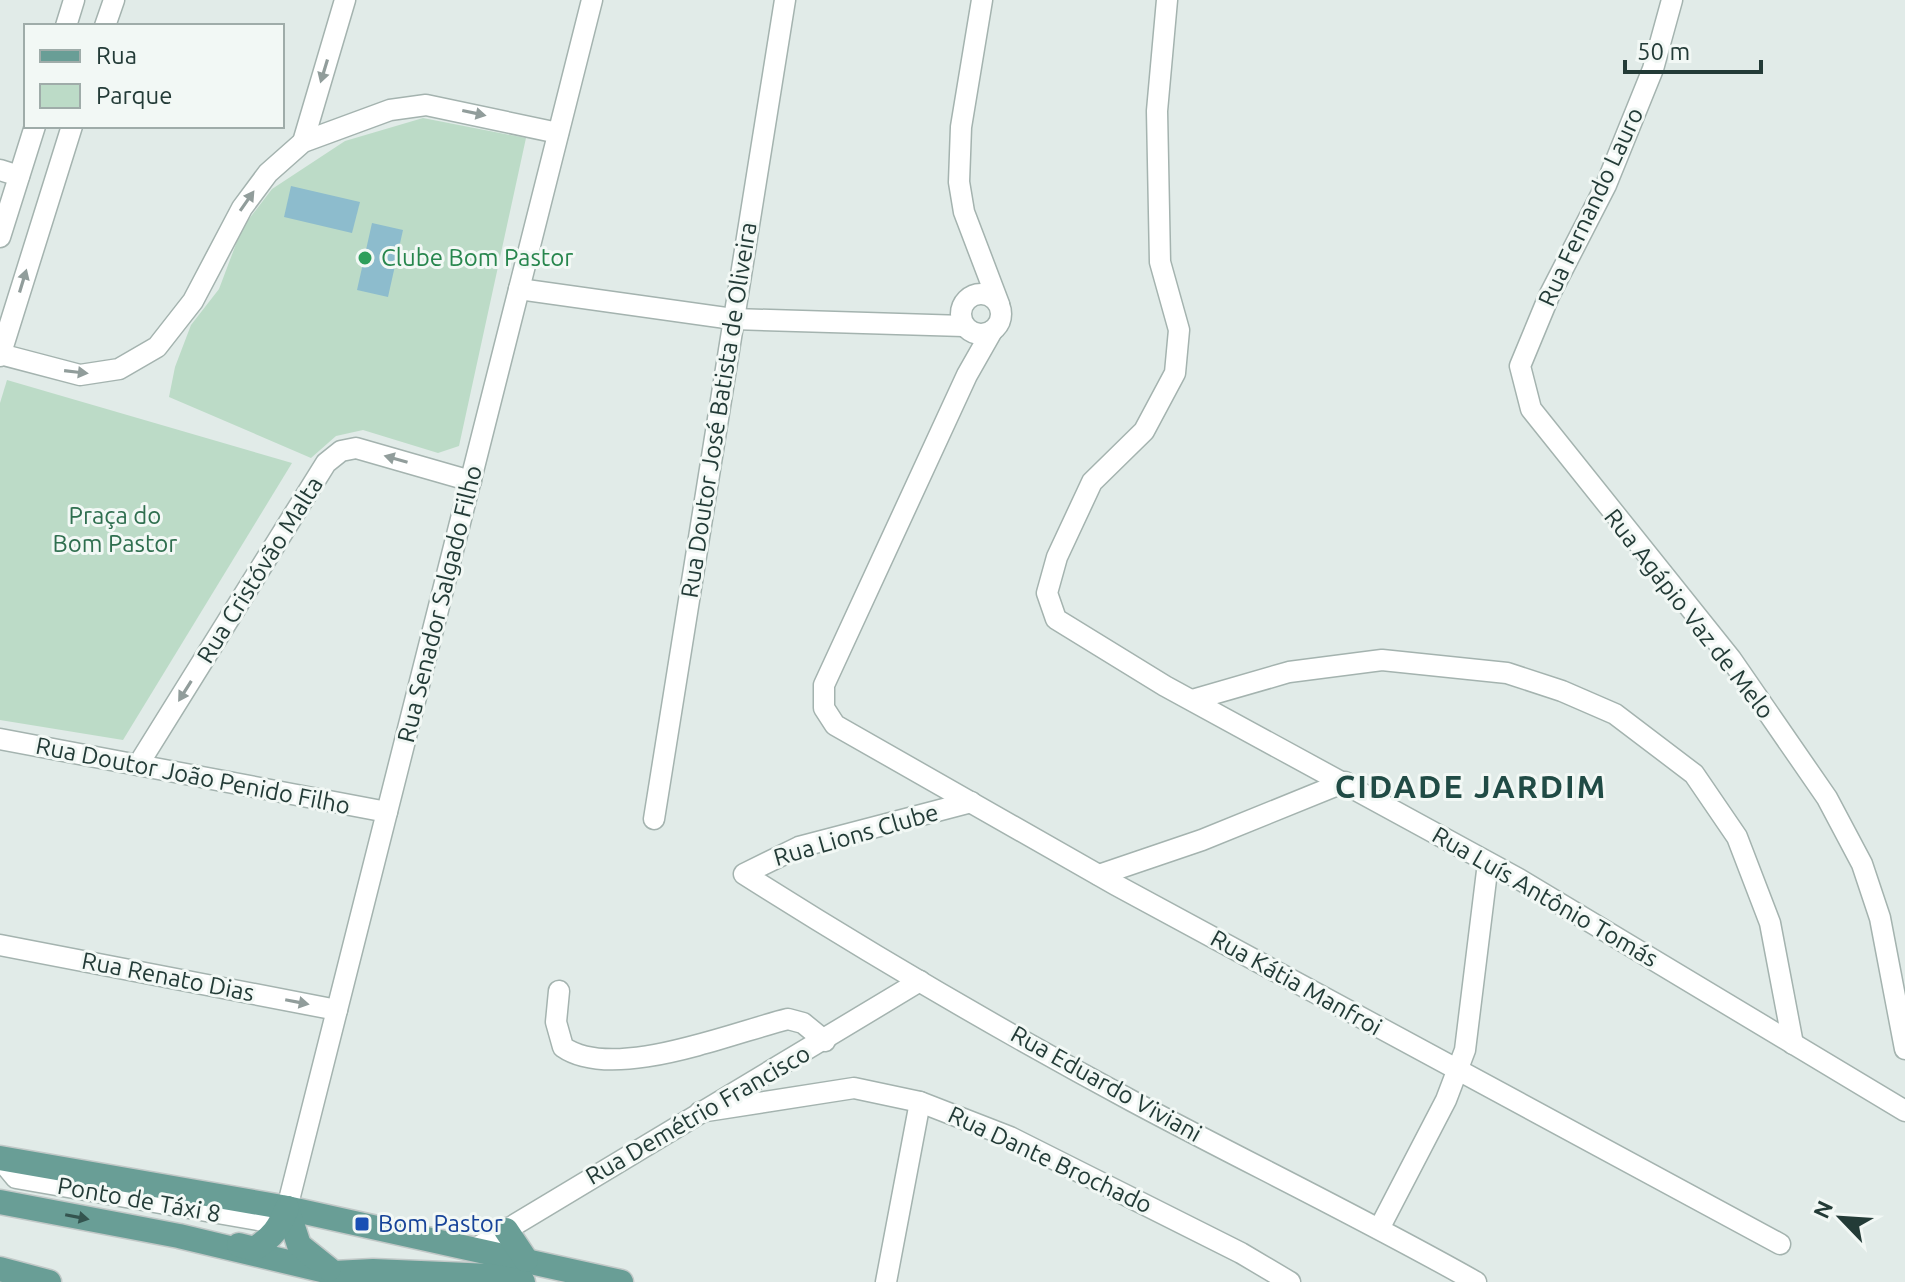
<svg xmlns="http://www.w3.org/2000/svg" width="1905" height="1282" font-family="Ubuntu,sans-serif">
  <style>
    .green { fill: #bcdbc7 }
    .water { fill: #8dbccd }
    .lines { fill: none; stroke-linecap: round; stroke-linejoin: round }
    .minor-casing { stroke: #a4b3af; stroke-width: 23 }
    .major-casing { stroke: #c1c8c7; stroke-width: 27 }
    .minor { stroke: #fff; stroke-width: 20 }
    .major { stroke: #699e96; stroke-width: 24 }
    .oneway { fill: #919d9b }
    .oneway2 { fill: #34544f }
    .leisure-dot { fill: #2e9e5b; stroke: #f2f8f5; stroke-width: 3 }
    .transit-dot { fill: #1a4fb4; stroke: #f2f8f5; stroke-width: 3 }
    .labels { text-anchor: middle; stroke-width: 6; stroke-linejoin: round; paint-order: stroke }
    .street-label { font-size: 24px; fill: #233b37; stroke: #f2f8f5 }
    .leisure-label { font-size: 24px; fill: #27864d; stroke: #f2f8f5; text-anchor: start }
    .park-label { font-size: 24px; fill: #2f6f4f; stroke: #f2f8f5 }
    .transit-label { font-size: 24px; fill: #164399; stroke: #f2f8f5; text-anchor: start }
    .district-label { font-size: 32px; font-weight: bold; letter-spacing: 2px; fill: #204b45; stroke: #f2f8f5 }
  </style>
  <rect width="100%" height="100%" fill="#e1ebe8"/>
  <g class="green">
    <path d="M 423,118 L 526,138 L 459,446 L 438,453 L 363,430 L 336,436 L 311,458 L 169,397 L 175,367 L 191,325 L 219,289 L 242,228 L 272,189 L 345,141 Z"/>
    <path d="M 7,380 L 292,463 L 123,740 L 0,720 L 0,403 Z"/>
  </g>
  <g class="water">
    <path d="M 291,186 L 360,202 L 352,233 L 284,217 Z"/>
    <path d="M 372,223 L 403,230 L 388,297 L 357,290 Z"/>
  </g>
  <g class="lines">
    <defs>
      <g id="minor">
        <path d="M 982,0 L 961,127 L 959,182 L 964,212 L 999,304"/>
        <path d="M 1167,0 L 1157,111 L 1160,262 L 1179,330 L 1175,373 L 1144,431 L 1092,482 L 1057,557 L 1047,593 L 1056,619 L 1165,686 L 1519,879 L 1905,1111"/>
        <path d="M 1672,0 L 1653,69 L 1606,185 L 1549,296 L 1520,366 L 1531,409 L 1731,659 L 1827,798 L 1862,864 L 1880,918 L 1905,1049"/>
        <path d="M 66,26 L 74,0"/>
        <path d="M 105,26 L 114,0"/>
        <path d="M 303,142 L 345,0"/>
        <path d="M 0,170 L 19,176"/>
        <path d="M 0,237 L 35,126"/>
        <path d="M 519,289 L 733,319 L 964,326"/>
        <circle cx="981" cy="314" r="20"/>
        <path d="M 992,331 L 967,375 L 824,685 L 824,708 L 835,725 L 1116,885 L 1780,1244"/>
        <path d="M 0,354 L 80,375 L 119,369 L 157,347 L 193,301 L 242,208 L 268,173 L 303,142 L 390,110 L 426,105 L 558,133"/>
        <path d="M 0,356 L 72,126"/>
        <path d="M 1192,700 L 1289,672 L 1382,660 L 1507,673 L 1562,691 L 1615,714 L 1694,774 L 1737,837 L 1770,923 L 1793,1044"/>
        <path d="M 0,739 L 387,812"/>
        <path d="M 138,765 L 326,463 L 341,451 L 356,448 L 471,481"/>
        <path d="M 971,802 L 799,847 L 744,874 C 870,954 1000,1030 1132,1101 C 1246,1162 1363,1218 1476,1282"/>
        <path d="M 654,819 L 785,0"/>
        <path d="M 1099,875 L 1202,840 L 1345,782"/>
        <path d="M 0,945 L 337,1010"/>
        <path d="M 559,991 L 556,1022 L 563,1047 C 613,1082 731,1033 788,1019 L 803,1023 L 825,1041"/>
        <path d="M 700,1112 L 854,1088 L 920,1102 L 1010,1137 L 1241,1253 L 1290,1282"/>
        <path d="M 0,1159 L 16,1178 L 264,1221 L 282,1207"/>
        <path d="M 287,1208 L 592,0"/>
        <path d="M 1380,1227 L 1446,1100 L 1465,1050 L 1488,863"/>
        <path d="M 476,1248 L 920,981"/>
        <path d="M 886,1282 L 920,1102"/>
      </g>
      <g id="major">
        <path d="M 0,1158 L 282,1207 L 621,1282"/>
        <path d="M 0,1202 L 179,1236 L 334,1273 L 373,1271 L 491,1276 L 523,1282"/>
        <path d="M 287,1208 L 299,1245 L 329,1269"/>
        <path d="M 506,1230 L 526,1260"/>
        <path d="M 239,1245 L 254,1249 C 273,1237 279,1228 287,1208"/>
        <path d="M 0,1269 L 49,1282"/>
      </g>
    </defs>
    <use href="#minor" class="minor-casing"/>
    <use href="#major" class="major-casing"/>
    <use href="#minor" class="minor"/>
    <use href="#major" class="major"/>
  </g>
  <defs><path id="oneway-solid" d="M-6-.8H1V-3.2L6.5 0L1 3.2V.8H-6Z" transform="scale(2)"/></defs>
  <g class="oneway">
    <use href="#oneway-solid" transform="translate(324 71) rotate(107)"/>
    <use href="#oneway-solid" transform="translate(474 113) rotate(12)"/>
    <use href="#oneway-solid" transform="translate(247 201) rotate(-55)"/>
    <use href="#oneway-solid" transform="translate(23 281) rotate(-73)"/>
    <use href="#oneway-solid" transform="translate(76 372) rotate(7)"/>
    <use href="#oneway-solid" transform="translate(396 459) rotate(-164)"/>
    <use href="#oneway-solid" transform="translate(185 691) rotate(122)"/>
    <use href="#oneway-solid" transform="translate(297 1002) rotate(11)"/>
  </g>
  <use class="oneway2" href="#oneway-solid" transform="translate(77 1217) rotate(11)"/>
  <circle class="leisure-dot" cx="365" cy="258" r="8"/>
  <rect class="transit-dot" x="354" y="1216" width="16" height="16" rx="4"/>
  <g class="labels">
    <g class="street-label">
      <text transform="translate(1591 207) rotate(-65)" y="8">Rua Fernando Lauro</text>
      <text transform="translate(719 410) rotate(-81)" y="8">Rua Doutor José Batista de Oliveira</text>
      <text transform="translate(260 570) rotate(-58)" y="8">Rua Cristóvão Malta</text>
      <text transform="translate(440 604) rotate(-76)" y="8">Rua Senador Salgado Filho</text>
      <text transform="translate(1689 614) rotate(52)" y="8">Rua Agápio Vaz de Melo</text>
      <text transform="translate(193 776) rotate(11)" y="8">Rua Doutor João Penido Filho</text>
      <text transform="translate(856 835) rotate(-16)" y="8">Rua Lions Clube</text>
      <text transform="translate(1545 897) rotate(30)" y="8">Rua Luís Antônio Tomás</text>
      <text transform="translate(168 977) rotate(11)" y="8">Rua Renato Dias</text>
      <text transform="translate(1296 983) rotate(29)" y="8">Rua Kátia Manfroi</text>
      <text transform="translate(1106 1084) rotate(29)" y="8">Rua Eduardo Viviani</text>
      <text transform="translate(698 1115) rotate(-30)" y="8">Rua Demétrio Francisco</text>
      <text transform="translate(1050 1160) rotate(25)" y="8">Rua Dante Brochado</text>
      <text transform="translate(139 1200) rotate(10)" y="8">Ponto de Táxi 8</text>
    </g>
    <g class="leisure-label">
      <text x="381" y="266">Clube Bom Pastor</text>
    </g>
    <g class="park-label">
      <text x="115" y="524">Praça do<tspan x="115" dy="28">Bom Pastor</tspan></text>
    </g>
    <g class="transit-label">
      <text x="378" y="1232">Bom Pastor</text>
    </g>
    <g class="district-label">
      <text x="1471" y="798">CIDADE JARDIM</text>
    </g>
  </g>
  <rect x="24" y="24" width="260" height="104" fill="#f2f8f5" stroke="#9faca9" stroke-width="2"/>
  <rect x="40" y="50" width="40" height="12" fill="#699e96" stroke="#9faca9" stroke-width="2"/>
  <text x="96" y="64" font-size="24" fill="#233b37">Rua</text>
  <rect x="40" y="84" width="40" height="24" fill="#bcdbc7" stroke="#9faca9" stroke-width="2"/>
  <text x="96" y="104" font-size="24" fill="#233b37">Parque</text>
  <g transform="translate(1841 1218) rotate(295)" stroke="#f2f8f5" stroke-width="6" paint-order="stroke">
  <path d="M0-6L14 30L0 20L-14 30Z" fill="#233b37"/>
  <text y="-12" font-size="22" font-weight="bold" text-anchor="middle" fill="#233b37">N</text>
  </g>
  <path d="M1625 60v12h136v-12" fill="none" stroke="#233b37" stroke-width="4"/>
  <text x="1637" y="60" font-size="24" fill="#233b37" stroke="#f2f8f5" stroke-width="6" paint-order="stroke">50 m</text>
</svg>
